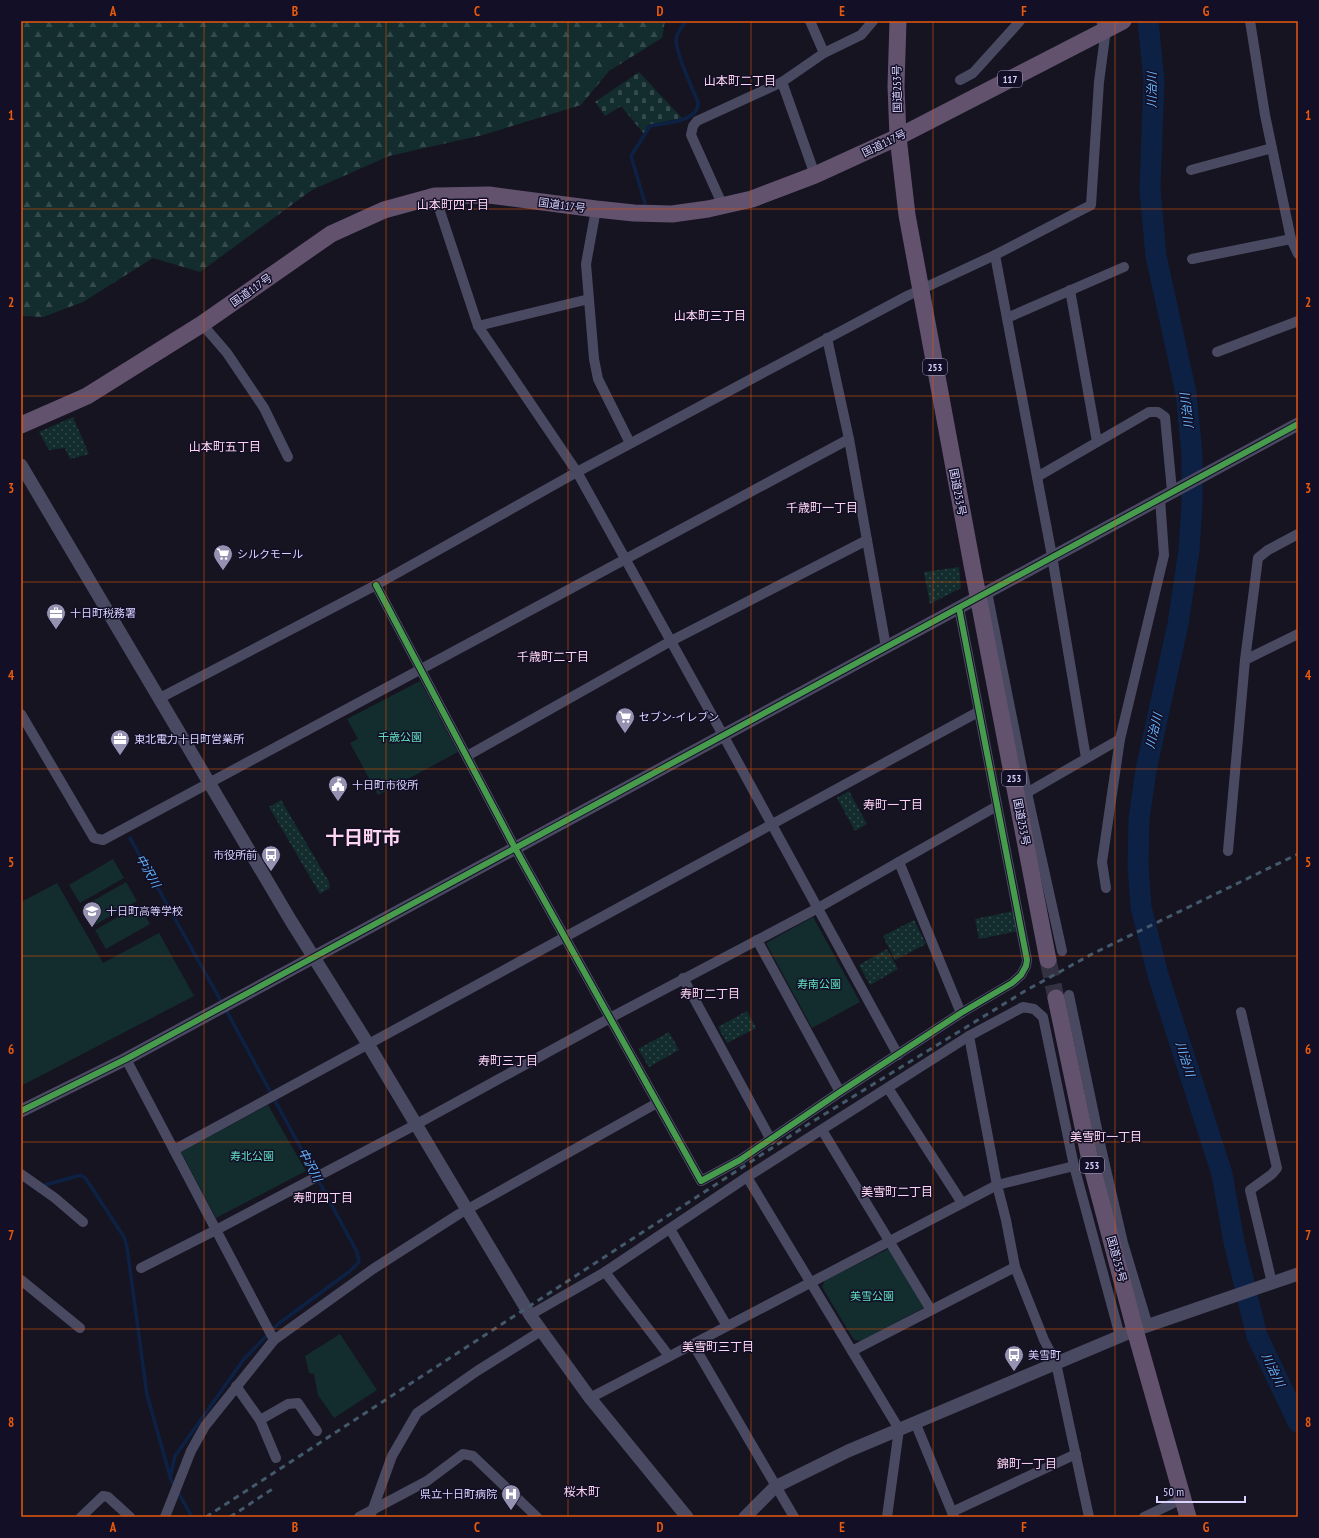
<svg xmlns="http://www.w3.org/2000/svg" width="1319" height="1538" font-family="'PT Sans Narrow','Noto Sans JP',sans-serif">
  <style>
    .grass { fill: url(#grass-dots) }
    .forest { fill: url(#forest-firs) }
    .cemetery { fill: url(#cemetery-stones) }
    .park { fill: #132c2d }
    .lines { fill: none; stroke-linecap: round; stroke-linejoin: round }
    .stream { stroke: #0d2144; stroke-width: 3.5 }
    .river { stroke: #0d2144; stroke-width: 21 }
    .trunk-tunnel { stroke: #333142; stroke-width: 17; stroke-dasharray: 17 8; stroke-linecap: butt }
    .minor { stroke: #4a4962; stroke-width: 10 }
    .tertiary { stroke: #4a4962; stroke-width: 13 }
    .trunk { stroke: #62526e; stroke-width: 17 }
    .rail { stroke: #43596b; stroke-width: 3; stroke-dasharray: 6 5; stroke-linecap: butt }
    .cycleway-casing { stroke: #130f26; stroke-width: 8 }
    .cycleway { stroke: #469c4c; stroke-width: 6 }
    .grid { fill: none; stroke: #e8590c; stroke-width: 1; stroke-opacity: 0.55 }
    .labels { text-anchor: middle; stroke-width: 3; stroke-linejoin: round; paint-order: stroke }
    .shield { fill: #130f26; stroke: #9e99be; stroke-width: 1 }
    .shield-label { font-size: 10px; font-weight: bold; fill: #d9d4ff }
    .street-label { font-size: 11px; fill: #d9d4ff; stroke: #130f26 }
    .poi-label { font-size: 11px; fill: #d9d4ff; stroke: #130f26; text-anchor: start }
    .park-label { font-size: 11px; fill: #5fe0c0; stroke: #130f26 }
    .neighbourhood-label { font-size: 12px; fill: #ffd6f0; stroke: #130f26 }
    .water-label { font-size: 12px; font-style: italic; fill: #62b6ff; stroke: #130f26 }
    .town-label { font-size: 19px; font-weight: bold; fill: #ffd6f0; stroke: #130f26 }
    .neatline { fill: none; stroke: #e8590c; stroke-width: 1.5 }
    .grid-label { font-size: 13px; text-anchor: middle; font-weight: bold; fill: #e8590c }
  </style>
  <defs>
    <pattern id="grass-dots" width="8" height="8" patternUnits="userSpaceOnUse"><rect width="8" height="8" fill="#132c2d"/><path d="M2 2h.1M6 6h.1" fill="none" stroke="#354a4c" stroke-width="1.8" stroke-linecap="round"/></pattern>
    <pattern id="forest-firs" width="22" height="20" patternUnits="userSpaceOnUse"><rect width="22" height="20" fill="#132c2d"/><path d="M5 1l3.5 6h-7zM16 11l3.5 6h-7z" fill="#354a4c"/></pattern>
    <pattern id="cemetery-stones" width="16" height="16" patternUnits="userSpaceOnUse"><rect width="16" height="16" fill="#132c2d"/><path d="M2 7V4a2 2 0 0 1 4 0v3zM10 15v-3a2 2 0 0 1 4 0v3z" fill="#354a4c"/></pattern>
  </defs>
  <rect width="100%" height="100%" fill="#161421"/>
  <g class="grass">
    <path d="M 73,417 L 89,454 L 70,459 L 65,448 L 49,450 L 39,432 Z"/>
    <path d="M 959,567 L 961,588 L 930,604 L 924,572 Z"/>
    <path d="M 849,791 L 867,824 L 855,831 L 837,798 Z"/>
    <path d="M 281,800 L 329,882 L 330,888 L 320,894 L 269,807 Z"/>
    <path d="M 1014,911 L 1018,931 L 979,939 L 975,919 Z"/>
    <path d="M 914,920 L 926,944 L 895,960 L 883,936 Z"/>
    <path d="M 887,949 L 898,969 L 870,985 L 859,965 Z"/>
    <path d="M 747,1011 L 756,1028 L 727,1043 L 718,1027 Z"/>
    <path d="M 669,1032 L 679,1050 L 649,1067 L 638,1049 Z"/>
  </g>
  <path class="forest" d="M 21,21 L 665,21 L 662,38 L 609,71 L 581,105 L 483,135 L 389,156 L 312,190 L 200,272 L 153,258 L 83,302 L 43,317 L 21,316 Z"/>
  <path class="cemetery" d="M 639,72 L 682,118 L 648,125 L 644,134 L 621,106 L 605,116 L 595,102 Z"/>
  <g class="park">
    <path d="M 420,681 L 458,752 L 378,795 L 350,743 L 358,739 L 347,719 Z"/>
    <path d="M 113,859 L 124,878 L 80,903 L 69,885 Z"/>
    <path d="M 126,882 L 137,901 L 93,926 L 82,907 Z"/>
    <path d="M 57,883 L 103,963 L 159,933 L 194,996 L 21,1086 L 21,902 Z"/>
    <path d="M 139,905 L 150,924 L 106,949 L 95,930 Z"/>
    <path d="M 813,917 L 860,1002 L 812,1028 L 766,943 Z"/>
    <path d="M 268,1105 L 306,1171 L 216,1218 L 181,1152 Z"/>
    <path d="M 890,1248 L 925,1307 L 862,1341 L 854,1340 L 822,1287 L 825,1280 Z"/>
    <path d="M 340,1334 L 377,1390 L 334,1418 L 318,1395 L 314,1374 L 309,1373 L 305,1356 Z"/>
  </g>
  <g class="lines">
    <g class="stream">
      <path d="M 645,203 L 631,156 L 650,126 C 665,123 699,122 698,102 C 692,88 676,54 676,40 C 676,33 682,27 686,21"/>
      <path d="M 130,838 L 222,1003"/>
      <path d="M 45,1185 L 81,1175 L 86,1179 L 124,1237 L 127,1247 L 147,1395 L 170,1476"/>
      <path d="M 192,1517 L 170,1478 L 175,1456 L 244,1359 L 278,1324 L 350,1271 L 359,1262 L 357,1252 L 225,1008"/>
    </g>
    <path class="river" d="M 1148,21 L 1154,80 L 1150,190 L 1156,256 L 1186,393 L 1192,454 L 1192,504 L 1189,550 L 1178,624 L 1146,770 L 1139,819 L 1138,865 L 1141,907 L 1158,975 L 1222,1174 L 1234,1242 L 1257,1336 L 1298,1422"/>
    <path class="trunk-tunnel" d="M 1048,960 L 1056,998"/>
    <g class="minor">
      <path d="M 810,21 L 824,53"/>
      <path d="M 1250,21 L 1265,115 L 1291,239 L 1298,254"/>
      <path d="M 960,80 L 973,73 L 1020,21"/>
      <path d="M 1191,170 L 1272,148"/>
      <path d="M 815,175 L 782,82 L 824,53 L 861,35 L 873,21"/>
      <path d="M 435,196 L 478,326 L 577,472 L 723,735 L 898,1055"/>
      <path d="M 723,206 L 691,135 L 693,126 L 697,121 L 782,82"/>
      <path d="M 596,209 L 586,264 L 594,359 L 598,379 L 630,443"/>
      <path d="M 995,255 L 1052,556 L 1086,758"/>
      <path d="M 1192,259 L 1291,239"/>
      <path d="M 1070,290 L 1097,442"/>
      <path d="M 1007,318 L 1124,267"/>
      <path d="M 202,324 L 227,353 L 264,408 L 288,457"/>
      <path d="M 478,326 L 589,299"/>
      <path d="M 827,338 L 849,439 L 886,647"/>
      <path d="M 1217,352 L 1298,321"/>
      <path d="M 1037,477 L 1149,412 L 1158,412 L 1165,417 L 1172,491"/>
      <path d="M 376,585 L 515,848 L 701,1181 L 740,1160 L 840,1092 L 961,1013 L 1012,983 L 1021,975 L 1026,966 L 1027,960 L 959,608"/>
      <path d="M 987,592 L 1027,793 L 1062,951"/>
      <path d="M 1245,660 L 1298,634"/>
      <path d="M 160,698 L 376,585 L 577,472 L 907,296 L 995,255 L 1091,205 L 1099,82 L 1106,29 L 1101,21"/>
      <path d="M 21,714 L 94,838 L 103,840 L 849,439"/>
      <path d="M 467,756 L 671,641 L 867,540"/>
      <path d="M 1023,795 L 1120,739"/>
      <path d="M 1228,851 L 1245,660 L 1258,558 L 1268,550 L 1298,534"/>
      <path d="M 899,862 L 961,1013"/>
      <path d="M 1106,888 L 1102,862 L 1120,739 L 1164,555 L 1160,498"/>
      <path d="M 757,940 L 840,1092"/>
      <path d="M 683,978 L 771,1140"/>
      <path d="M 1069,995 L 1101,1148 L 1123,1243 L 1148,1326"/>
      <path d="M 1241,1012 L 1277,1168 L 1272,1174 L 1250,1190 L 1272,1283"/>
      <path d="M 969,1036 L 997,1185 L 1006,1220 L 1015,1267 L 1044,1340 L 1056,1363 L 1089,1517"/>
      <path d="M 126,1059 L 274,1340"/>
      <path d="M 888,1088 L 962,1203"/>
      <path d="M 822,1130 L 931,1310"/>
      <path d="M 174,1150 L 978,712"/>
      <path d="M 21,1174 L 55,1198 L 83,1222"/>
      <path d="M 747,1177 L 899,1429 L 887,1517"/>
      <path d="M 670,1229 L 727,1326"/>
      <path d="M 141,1268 L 216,1230 L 415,1125 L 610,1018 L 818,908 L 997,806"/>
      <path d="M 605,1272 L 669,1356"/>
      <path d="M 21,1280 L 80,1328"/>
      <path d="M 530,1315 L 605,1272 L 747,1177 L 969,1036 L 1023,1007 L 1034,1009 L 1043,1017 L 1074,1166 L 1120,1336"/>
      <path d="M 693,1344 L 794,1517"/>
      <path d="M 852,1351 L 1015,1267"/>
      <path d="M 236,1386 L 260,1420 L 288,1404 L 298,1403 L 317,1431"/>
      <path d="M 590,1398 L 997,1185 L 1074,1166"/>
      <path d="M 260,1420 L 276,1458"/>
      <path d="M 915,1422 L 954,1517"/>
      <path d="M 952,1512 L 1076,1454"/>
      <path d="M 81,1517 L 103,1496 L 108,1497 L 130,1517"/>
      <path d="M 165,1517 L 191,1451 L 205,1426 L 274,1340 L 373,1269 L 459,1214 L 657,1103"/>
      <path d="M 359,1517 L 427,1481 L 463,1454 L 473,1456 L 537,1517"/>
      <path d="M 370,1517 L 392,1456 L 417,1413 L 477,1371 L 541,1331"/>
      <path d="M 1144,1517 L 1182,1499"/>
    </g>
    <g class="tertiary">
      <path d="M 21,465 L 291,921 L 368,1044 L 530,1315 L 590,1398 L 687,1517"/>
      <path d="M 21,1111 L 126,1059 L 1298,424"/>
      <path d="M 745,1517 L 775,1487 L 848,1451 L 1135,1330 L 1298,1274"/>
    </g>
    <g class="trunk">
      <path d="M 898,21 L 896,86 L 898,137 L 907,215 L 973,570 L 1048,960"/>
      <path d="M 21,425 L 87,396 L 202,324 L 331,234 L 384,210 L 435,196 L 489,195 L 596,209 L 634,213 L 672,214 L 708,209 L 752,199 L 815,175 L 898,137 L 1123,21"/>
      <path d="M 1056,998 L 1090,1160 L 1135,1330 L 1188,1517"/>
    </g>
    <g class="rail">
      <path d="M 206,1517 L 807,1125 L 1025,991 L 1092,954 L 1298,854"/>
      <path d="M 230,1517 L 274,1488"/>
    </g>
    <defs>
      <g id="cycleway">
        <path d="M 376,585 L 515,848 L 701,1181 L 740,1160 L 840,1092 L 961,1013 L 1012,983 L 1021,975 L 1026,966 L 1027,960 L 959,608"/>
        <path d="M 21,1111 L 126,1059 L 1298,424"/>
      </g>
    </defs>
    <use href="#cycleway" class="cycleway-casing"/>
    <use href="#cycleway" class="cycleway"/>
  </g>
  <path class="grid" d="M 204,21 L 204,1517M 386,21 L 386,1517M 568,21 L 568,1517M 751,21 L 751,1517M 933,21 L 933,1517M 1115,21 L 1115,1517M 21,209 L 1298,209M 21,396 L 1298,396M 21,582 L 1298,582M 21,769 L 1298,769M 21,956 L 1298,956M 21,1142 L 1298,1142M 21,1329 L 1298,1329"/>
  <defs>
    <symbol id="supermarket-pin" viewBox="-11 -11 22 30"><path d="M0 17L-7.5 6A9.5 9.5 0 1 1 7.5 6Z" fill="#9591b1" stroke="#130f26"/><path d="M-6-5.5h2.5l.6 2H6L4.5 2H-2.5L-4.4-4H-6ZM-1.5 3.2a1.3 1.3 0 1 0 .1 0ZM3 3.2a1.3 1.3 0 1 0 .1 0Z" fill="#fff"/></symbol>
    <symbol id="office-pin" viewBox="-11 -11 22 30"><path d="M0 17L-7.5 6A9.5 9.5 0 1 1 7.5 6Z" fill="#9591b1" stroke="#130f26"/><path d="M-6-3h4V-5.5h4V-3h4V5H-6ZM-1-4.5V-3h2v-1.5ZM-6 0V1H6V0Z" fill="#fff"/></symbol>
    <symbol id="civic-pin" viewBox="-11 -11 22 30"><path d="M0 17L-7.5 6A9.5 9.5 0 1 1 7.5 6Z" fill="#9591b1" stroke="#130f26"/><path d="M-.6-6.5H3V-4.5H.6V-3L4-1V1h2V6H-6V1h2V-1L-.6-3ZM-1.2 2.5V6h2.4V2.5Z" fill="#fff"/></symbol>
    <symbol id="bus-pin" viewBox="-11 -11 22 30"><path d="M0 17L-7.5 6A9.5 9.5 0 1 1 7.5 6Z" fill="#9591b1" stroke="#130f26"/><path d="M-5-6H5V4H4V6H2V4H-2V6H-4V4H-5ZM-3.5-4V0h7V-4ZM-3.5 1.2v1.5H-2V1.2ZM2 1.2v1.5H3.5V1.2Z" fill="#fff"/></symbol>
    <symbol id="school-pin" viewBox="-11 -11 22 30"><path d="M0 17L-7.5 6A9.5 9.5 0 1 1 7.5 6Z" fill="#9591b1" stroke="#130f26"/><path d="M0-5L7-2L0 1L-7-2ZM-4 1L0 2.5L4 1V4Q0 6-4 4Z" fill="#fff"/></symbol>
    <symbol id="hospital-pin" viewBox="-11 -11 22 30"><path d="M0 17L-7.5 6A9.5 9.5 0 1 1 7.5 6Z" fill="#9591b1" stroke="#130f26"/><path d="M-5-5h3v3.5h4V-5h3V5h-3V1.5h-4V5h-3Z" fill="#fff"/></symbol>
  </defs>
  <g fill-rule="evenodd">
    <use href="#supermarket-pin" x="212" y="543" width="22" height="30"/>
    <use href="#office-pin" x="45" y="602" width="22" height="30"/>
    <use href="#supermarket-pin" x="614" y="706" width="22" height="30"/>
    <use href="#office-pin" x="109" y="728" width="22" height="30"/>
    <use href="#civic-pin" x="327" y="774" width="22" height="30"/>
    <use href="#bus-pin" x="260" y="844" width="22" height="30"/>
    <use href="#school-pin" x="81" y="900" width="22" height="30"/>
    <use href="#bus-pin" x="1003" y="1344" width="22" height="30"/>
    <use href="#hospital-pin" x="500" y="1483" width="22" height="30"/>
  </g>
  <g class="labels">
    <g class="shield">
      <rect x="998" y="71" width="24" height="16" rx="3"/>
      <rect x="923" y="359" width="24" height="16" rx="3"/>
      <rect x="1002" y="770" width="24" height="16" rx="3"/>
      <rect x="1080" y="1157" width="24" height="16" rx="3"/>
    </g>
    <g class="shield-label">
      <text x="1010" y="83">117</text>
      <text x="935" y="371">253</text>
      <text x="1014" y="782">253</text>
      <text x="1092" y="1169">253</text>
    </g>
    <g class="street-label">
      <text transform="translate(897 89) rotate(-91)" y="4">国道253号</text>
      <text transform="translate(884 143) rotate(-26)" y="4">国道117号</text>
      <text transform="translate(562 205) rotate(8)" y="4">国道117号</text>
      <text transform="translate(251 290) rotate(-35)" y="4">国道117号</text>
      <text transform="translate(958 492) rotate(79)" y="4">国道253号</text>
      <text transform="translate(1022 822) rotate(79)" y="4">国道253号</text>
      <text transform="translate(1117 1259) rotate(75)" y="4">国道253号</text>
    </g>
    <g class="poi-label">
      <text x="237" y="558">シルクモール</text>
      <text x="70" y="617">十日町税務署</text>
      <text x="639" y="721">セブン-イレブン</text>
      <text x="134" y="743">東北電力十日町営業所</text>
      <text x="352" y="789">十日町市役所</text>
      <text x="257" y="859" text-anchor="end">市役所前</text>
      <text x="106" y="915">十日町高等学校</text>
      <text x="1028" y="1359">美雪町</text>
      <text x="497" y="1498" text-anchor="end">県立十日町病院</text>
    </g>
    <g class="park-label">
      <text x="400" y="741">千歳公園</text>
      <text x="819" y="988">寿南公園</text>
      <text x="252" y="1160">寿北公園</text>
      <text x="872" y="1300">美雪公園</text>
    </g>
    <g class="neighbourhood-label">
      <text x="740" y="85">山本町二丁目</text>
      <text x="453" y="209">山本町四丁目</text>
      <text x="710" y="320">山本町三丁目</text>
      <text x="225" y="451">山本町五丁目</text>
      <text x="822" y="512">千歳町一丁目</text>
      <text x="553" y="661">千歳町二丁目</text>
      <text x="893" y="809">寿町一丁目</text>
      <text x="710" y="998">寿町二丁目</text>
      <text x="508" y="1065">寿町三丁目</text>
      <text x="1106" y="1141">美雪町一丁目</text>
      <text x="897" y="1196">美雪町二丁目</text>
      <text x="323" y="1202">寿町四丁目</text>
      <text x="718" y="1351">美雪町三丁目</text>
      <text x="1027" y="1468">錦町一丁目</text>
      <text x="582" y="1496">桜木町</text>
    </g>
    <g class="water-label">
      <text transform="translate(1152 90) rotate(-90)" y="4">川治川</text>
      <text transform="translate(1187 411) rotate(-97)" y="4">川治川</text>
      <text transform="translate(1154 731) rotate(-77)" y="4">川治川</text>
      <text transform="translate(148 871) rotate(60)" y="4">中沢川</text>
      <text transform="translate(1185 1059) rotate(72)" y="4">川治川</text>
      <text transform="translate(310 1165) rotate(62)" y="4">中沢川</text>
      <text transform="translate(1273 1370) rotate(64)" y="4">川治川</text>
    </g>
    <g class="town-label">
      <text x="363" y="844">十日町市</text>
    </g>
  </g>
  <rect width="1319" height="1538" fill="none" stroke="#130f26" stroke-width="44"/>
  <path d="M1157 1496v6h88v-6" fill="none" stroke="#d9d4ff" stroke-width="2"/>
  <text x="1163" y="1496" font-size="12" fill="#d9d4ff" stroke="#130f26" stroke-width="3" paint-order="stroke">50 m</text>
  <rect x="22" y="22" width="1275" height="1494" class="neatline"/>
  <g class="grid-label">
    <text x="113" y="16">A</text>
    <text x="295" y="16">B</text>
    <text x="477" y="16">C</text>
    <text x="660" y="16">D</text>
    <text x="842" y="16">E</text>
    <text x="1024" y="16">F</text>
    <text x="1206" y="16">G</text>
    <text x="11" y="120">1</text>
    <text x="1308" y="120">1</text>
    <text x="11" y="307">2</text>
    <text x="1308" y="307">2</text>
    <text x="11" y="493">3</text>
    <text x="1308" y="493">3</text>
    <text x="11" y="680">4</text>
    <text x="1308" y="680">4</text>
    <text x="11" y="867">5</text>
    <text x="1308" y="867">5</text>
    <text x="11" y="1054">6</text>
    <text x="1308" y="1054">6</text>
    <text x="11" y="1240">7</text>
    <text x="1308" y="1240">7</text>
    <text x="11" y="1427">8</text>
    <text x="1308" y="1427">8</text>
    <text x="113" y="1532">A</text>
    <text x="295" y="1532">B</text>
    <text x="477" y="1532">C</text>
    <text x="660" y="1532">D</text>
    <text x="842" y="1532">E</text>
    <text x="1024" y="1532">F</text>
    <text x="1206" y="1532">G</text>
  </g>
</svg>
